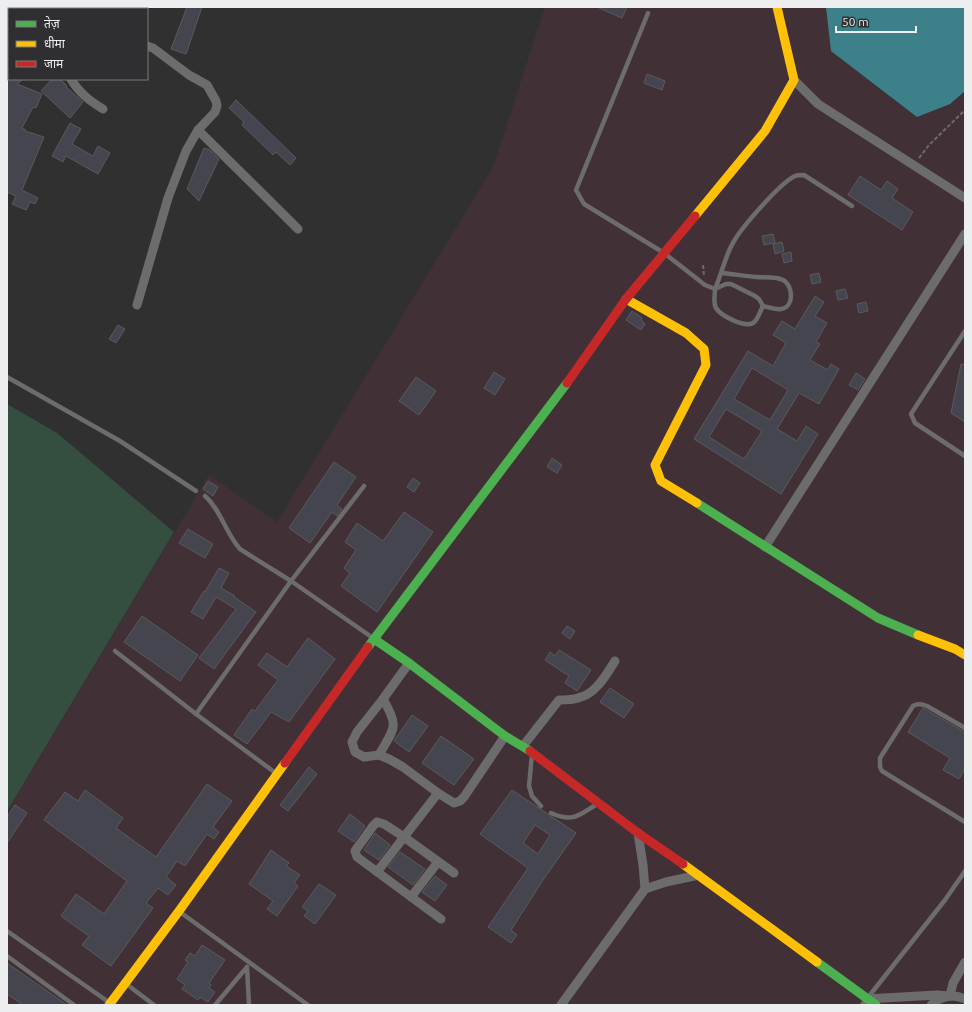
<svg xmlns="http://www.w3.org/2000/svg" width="972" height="1012" font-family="Ubuntu,'Noto Sans Devanagari',sans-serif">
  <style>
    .education { fill: #413137 }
    .green { fill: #344f3f }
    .water { fill: #3c818a }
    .building { fill: #45454f; stroke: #5a5a5b; fill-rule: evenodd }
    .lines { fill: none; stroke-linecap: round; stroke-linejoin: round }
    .path { stroke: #6b6b6c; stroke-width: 2; stroke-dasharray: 4 2; stroke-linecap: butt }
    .lane { stroke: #6c6c6c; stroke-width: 4.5 }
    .street { stroke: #6c6c6c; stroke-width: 9 }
    .fast { stroke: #4caf50; stroke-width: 9 }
    .slow { stroke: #ffc107; stroke-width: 9 }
    .jam { stroke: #c62828; stroke-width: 9 }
  </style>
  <rect width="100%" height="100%" fill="#303031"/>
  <path class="education" d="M 545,7 L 965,7 L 965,1005 L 7,1005 L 7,811 L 209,475 L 277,522 L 493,167 Z"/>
  <path class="green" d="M 7,404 L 57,433 L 174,532 L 7,811 Z"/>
  <path class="water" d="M 826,7 L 965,7 L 965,91 L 950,104 L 917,117 L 831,51 Z"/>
  <g class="building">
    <path d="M 187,7 L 202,7 L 186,54 L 171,49 Z"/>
    <path d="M 597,7 L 627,7 L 622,18 Z"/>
    <path d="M 647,74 L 665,81 L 662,90 L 644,83 Z"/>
    <path d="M 7,79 L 23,79 L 17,84 L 42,94 L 36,108 L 33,107 L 22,128 L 26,130 L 25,131 L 44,137 L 22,190 L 38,198 L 35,204 L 30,202 L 26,210 L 12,204 L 16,196 L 7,192 Z"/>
    <path d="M 52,79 L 60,79 L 67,86 L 66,87 L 83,102 L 70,118 L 41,91 Z"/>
    <path d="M 236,100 L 296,158 L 290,165 L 276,152 L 273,155 L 242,125 L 244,122 L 229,108 Z"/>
    <path d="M 70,123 L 81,129 L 72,144 L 93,156 L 98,146 L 110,153 L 98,174 L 66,156 L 63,162 L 52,156 Z"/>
    <path d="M 204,148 L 210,150 L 219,159 L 199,201 L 187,189 Z"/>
    <path d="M 860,176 L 881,190 L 887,181 L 898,189 L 892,198 L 913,212 L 902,230 L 848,195 Z"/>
    <path d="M 773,234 L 775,243 L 764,245 L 762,236 Z"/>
    <path d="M 782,242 L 784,251 L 775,254 L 773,244 Z"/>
    <path d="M 791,252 L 792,261 L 784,263 L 782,254 Z"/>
    <path d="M 819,273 L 821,282 L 812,284 L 810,275 Z"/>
    <path d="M 845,289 L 848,298 L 838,300 L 836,291 Z"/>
    <path d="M 815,296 L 824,302 L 815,316 L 827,323 L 816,342 L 820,344 L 810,360 L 828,370 L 831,364 L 839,369 L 819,404 L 799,393 L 777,429 L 797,441 L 806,426 L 818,434 L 781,494 L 694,439 L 748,351 L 773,366 L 786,343 L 773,335 L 782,321 L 795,329 ZM 752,368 L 788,390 L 770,420 L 734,399 ZM 726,409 L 762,431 L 744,459 L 709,437 Z"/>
    <path d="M 866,302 L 868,311 L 859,313 L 857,304 Z"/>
    <path d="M 632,311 L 642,318 L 641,320 L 645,324 L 641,330 L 626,320 Z"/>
    <path d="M 118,325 L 125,329 L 116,343 L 109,339 Z"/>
    <path d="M 961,364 L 965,365 L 965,422 L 951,413 Z"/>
    <path d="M 494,372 L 505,379 L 495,395 L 484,388 Z"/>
    <path d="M 856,373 L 865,379 L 858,390 L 849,385 Z"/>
    <path d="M 416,377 L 436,391 L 419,415 L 399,401 Z"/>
    <path d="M 552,458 L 562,465 L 557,473 L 547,467 Z"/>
    <path d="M 334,462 L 356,477 L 337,505 L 342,509 L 337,516 L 332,512 L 310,543 L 289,528 Z"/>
    <path d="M 413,478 L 420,483 L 414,492 L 407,487 Z"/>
    <path d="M 208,481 L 218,487 L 213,496 L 203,489 Z"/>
    <path d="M 404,512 L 433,532 L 377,612 L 341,586 L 350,573 L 344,568 L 356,550 L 345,542 L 357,523 L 383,541 Z"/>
    <path d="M 188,529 L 213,544 L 205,558 L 179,543 Z"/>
    <path d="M 219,568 L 229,573 L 221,588 L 235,596 L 234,597 L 256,612 L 214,669 L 199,658 L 236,609 L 216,597 L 203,619 L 191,612 L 204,591 L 205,592 Z"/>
    <path d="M 142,616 L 198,655 L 180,681 L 124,642 Z"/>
    <path d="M 567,626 L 575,631 L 570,639 L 562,633 Z"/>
    <path d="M 308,638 L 335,659 L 289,722 L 271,712 L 247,744 L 234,735 L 252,709 L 255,711 L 278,680 L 258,665 L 267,653 L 287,667 Z"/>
    <path d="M 559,650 L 591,670 L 577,691 L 565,683 L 569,676 L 545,660 L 550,652 L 555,656 Z"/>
    <path d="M 610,688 L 634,704 L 624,718 L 600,702 Z"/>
    <path d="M 923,708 L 965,732 L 965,769 L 959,779 L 943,770 L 950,758 L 908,732 Z"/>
    <path d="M 412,715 L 428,726 L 409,752 L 394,741 Z"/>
    <path d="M 441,736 L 474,759 L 454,785 L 422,763 Z"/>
    <path d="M 309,767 L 317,774 L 288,811 L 280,805 Z"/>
    <path d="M 207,784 L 232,801 L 213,827 L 219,832 L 214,839 L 207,834 L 185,866 L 177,861 L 166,877 L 176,885 L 168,895 L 158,888 L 146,903 L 153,908 L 111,966 L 82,945 L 89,936 L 61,916 L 76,894 L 104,914 L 127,881 L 44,820 L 65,792 L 78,801 L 85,790 L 123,818 L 116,828 L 156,857 Z"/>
    <path d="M 512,790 L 576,833 L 543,880 L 511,930 L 517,935 L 511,943 L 488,927 L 528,868 L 480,834 ZM 535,825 L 550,835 L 538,854 L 523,843 Z"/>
    <path d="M 15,805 L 27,813 L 7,843 L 7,817 Z"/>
    <path d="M 350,814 L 365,826 L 354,842 L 338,831 Z"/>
    <path d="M 375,833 L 390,845 L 379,860 L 364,850 Z"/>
    <path d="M 271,850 L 289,863 L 286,866 L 300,875 L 294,883 L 298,886 L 277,916 L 267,909 L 273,901 L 249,884 Z"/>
    <path d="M 400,852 L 425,869 L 413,885 L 388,867 Z"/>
    <path d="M 435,876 L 447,885 L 435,901 L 422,892 Z"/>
    <path d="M 319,884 L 336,895 L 315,924 L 304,916 L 308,911 L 302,907 Z"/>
    <path d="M 202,945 L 225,960 L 209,983 L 211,985 L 209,988 L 215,992 L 208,1002 L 200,997 L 198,1000 L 182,989 L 185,985 L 177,979 L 188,962 L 185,960 L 190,953 L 195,956 Z"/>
    <path d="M 7,963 L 67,1005 L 23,1005 L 7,994 Z"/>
  </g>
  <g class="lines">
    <g class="path">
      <path d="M 919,158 L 929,145 L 965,110"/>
      <path d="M 703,265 L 704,276"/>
    </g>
    <g class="lane">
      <path d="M 648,13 L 576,190 L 584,204 L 664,253 L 705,285 L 715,289 C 715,295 713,303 716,308 C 721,316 745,328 753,323 C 758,320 760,311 763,306 L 759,299 L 755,296 L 731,284 L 726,284 L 715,289"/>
      <path d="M 722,273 C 733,274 744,276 756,277 C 765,278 774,276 783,280 C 793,285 795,307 781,309 C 776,310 768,307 763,306"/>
      <path d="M 715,289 C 722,273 725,256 734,241 C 743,226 780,183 795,176 C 797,175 801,175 804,175 L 852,206"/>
      <path d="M 965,331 L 911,414 L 915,423 L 965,456"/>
      <path d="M 7,377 L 120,441 L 196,491"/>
      <path d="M 364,486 L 291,581 L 373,638"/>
      <path d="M 205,496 C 221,510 226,534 240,549 L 291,581 L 196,714 L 277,774"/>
      <path d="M 115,651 L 196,714"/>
      <path d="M 965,728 L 927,706 C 922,704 918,703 913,706 L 880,758 L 880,767 L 882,771 L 965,822"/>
      <path d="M 532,754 L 529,786 L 532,796 L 541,806"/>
      <path d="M 551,813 C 573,823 579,815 597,804"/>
      <path d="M 180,912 L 308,1005"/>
      <path d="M 7,931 L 110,1003"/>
      <path d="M 7,956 L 74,1005"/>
      <path d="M 247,967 L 249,1005"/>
      <path d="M 125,983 L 154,1005"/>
      <path d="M 215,1005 L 247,967"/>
      <path d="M 862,1005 L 945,900 L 965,871"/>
    </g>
    <g class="street">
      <path d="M 13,7 L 17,9"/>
      <path d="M 71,79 C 79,93 90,101 103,109"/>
      <path d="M 794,80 L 818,104 L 965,198"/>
      <path d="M 198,130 L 298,229"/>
      <path d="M 137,305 L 168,198 L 186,151 L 198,130 L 215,112 L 217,106 L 216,101 L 207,85 L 189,75 L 153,48 L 147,46"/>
      <path d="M 765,547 L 965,234"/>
      <path d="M 409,663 L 383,699 L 357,732 L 352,742 L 355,752 L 364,757 L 379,755 L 389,759 L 403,767 L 438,793 L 404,837 L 384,824 L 377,822 L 373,826 L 355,851 L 357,857 L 441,919"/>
      <path d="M 523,746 L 559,700 C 565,700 572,700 578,698 C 596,694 606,675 615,661"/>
      <path d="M 379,755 C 394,728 400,728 383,699"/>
      <path d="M 438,793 L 454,803 L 460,801 L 464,797 L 505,736"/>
      <path d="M 377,872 L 404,837 L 454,873"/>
      <path d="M 645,889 L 666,882 L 699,875"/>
      <path d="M 411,897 L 438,862"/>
      <path d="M 866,999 L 937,995 L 950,996 L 953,983 L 965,962"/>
      <path d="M 561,1005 L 645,889 L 643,865 L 638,833"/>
      <path d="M 931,1005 C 941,996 952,993 965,999"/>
    </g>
    <g class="fast">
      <path d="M 697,503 L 878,618 L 918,635"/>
      <path d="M 374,639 L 409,663 L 505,736 L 530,751"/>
      <path d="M 368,647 L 567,383"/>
      <path d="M 817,962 L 876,1005"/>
    </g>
    <g class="slow">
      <path d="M 695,216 L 765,131 L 794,80 L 777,7"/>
      <path d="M 626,299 L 686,333 L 704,349 L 706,365 L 655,465 L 661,481 L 697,503"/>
      <path d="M 918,635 L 955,649 L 965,655"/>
      <path d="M 683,864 L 817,962"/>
      <path d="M 109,1005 L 179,911 L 285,763"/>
    </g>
    <g class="jam">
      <path d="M 567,383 L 626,299 L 695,216"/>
      <path d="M 530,751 L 638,833 L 683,864"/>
      <path d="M 285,763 L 368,647"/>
    </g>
  </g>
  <rect width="972" height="1012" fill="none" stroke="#edeef0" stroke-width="16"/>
  <rect x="8" y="8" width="140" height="72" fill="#2f2f32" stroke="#7b7b7e"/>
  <rect x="16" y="21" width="20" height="6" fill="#4caf50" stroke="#7b7b7e"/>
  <text x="44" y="28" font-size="12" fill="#edeef0">तेज़</text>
  <rect x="16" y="41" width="20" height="6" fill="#ffc107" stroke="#7b7b7e"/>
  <text x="44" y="48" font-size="12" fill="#edeef0">धीमा</text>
  <rect x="16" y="61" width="20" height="6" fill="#c62828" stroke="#7b7b7e"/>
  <text x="44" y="68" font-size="12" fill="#edeef0">जाम</text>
  <path d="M836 26v6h80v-6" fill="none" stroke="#edeef0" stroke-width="2"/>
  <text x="842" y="26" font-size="12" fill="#edeef0" stroke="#2f2f32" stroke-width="3" paint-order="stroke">50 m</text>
</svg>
